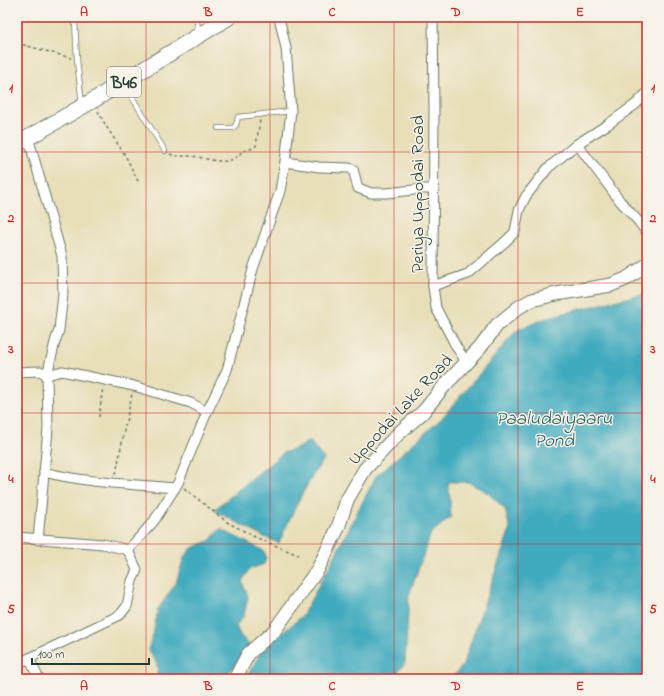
<svg xmlns="http://www.w3.org/2000/svg" width="664" height="696" font-family="'Indie Flower',sans-serif">
  <style>
    .water { fill: #3faabe; stroke: #2f7479 }
    .lines { fill: none; stroke-linecap: round; stroke-linejoin: round }
    .lane-casing { stroke: #657663; stroke-width: 6 }
    .street-casing { stroke: #657663; stroke-width: 11 }
    .secondary-casing { stroke: #657663; stroke-width: 15 }
    .primary-casing { stroke: #657663; stroke-width: 17 }
    .path { stroke: #657663; stroke-width: 1.5; stroke-dasharray: 3 3; stroke-linecap: butt }
    .lane { stroke: #fff; stroke-width: 4.5 }
    .street { stroke: #fff; stroke-width: 9 }
    .secondary { stroke: #fff; stroke-width: 13 }
    .primary { stroke: #fff; stroke-width: 15 }
    .grid { fill: none; stroke: #d62828; stroke-width: 1; stroke-opacity: 0.55 }
    .labels { text-anchor: middle; stroke-width: 3; stroke-linejoin: round; paint-order: stroke }
    .shield { fill: #f7f3e8; stroke: #60746a; stroke-width: 1 }
    .shield-label { font-size: 17px; font-weight: bold; fill: #1f3d34 }
    .street-label { font-size: 18px; fill: #1f3d34; stroke: #f7f3e8 }
    .water-label { font-size: 19px; font-style: italic; fill: #295e5d; stroke: #f7f3e8 }
    .neatline { fill: none; stroke: #d62828; stroke-width: 1.5 }
    .grid-label { font-size: 13px; text-anchor: middle; font-weight: bold; fill: #d62828 }
  </style>
  <rect width="100%" height="100%" fill="#f7f3e8"/>
  <filter id="ink" filterUnits="userSpaceOnUse"><feTurbulence type="fractalNoise" baseFrequency=".025" numOctaves="2"/><feDisplacementMap in="SourceGraphic" scale="8" xChannelSelector="R" yChannelSelector="G"/><feConvolveMatrix kernelMatrix="1 2 1 2 8 2 1 2 1" color-interpolation-filters="sRGB"/></filter>
  <filter id="wash" filterUnits="userSpaceOnUse"><feTurbulence type="fractalNoise" baseFrequency=".012" numOctaves="4" result="noise"/><feDisplacementMap in="SourceGraphic" scale="16" xChannelSelector="R" yChannelSelector="G"/><feGaussianBlur stdDeviation="0.9" result="paint"/><feColorMatrix in="noise" values="0 0 0 0 0 0 0 0 0 0 0 0 0 0 0 0 0 1.4 0 .05"/><feComposite in="paint" operator="in"/></filter>
  <g filter="url(#wash)">
    <rect width="100%" height="100%" fill="#e8dfba"/>
    <g class="water">
      <path d="M 647,293 L 647,679 L 451,679 L 463,665 L 510,529 L 505,509 L 488,493 L 468,482 L 448,482 L 450,500 L 451,517 L 431,533 L 409,595 L 405,663 L 392,679 L 245,679 L 262,651 L 302,616 L 327,571 L 376,476 L 441,419 L 517,330 L 552,316 Z"/>
      <path d="M 309,440 L 324,459 C 305,485 292,513 279,543 L 262,536 L 214,510 L 283,453 L 301,447 Z"/>
      <path d="M 220,529 L 264,551 L 266,557 L 264,564 L 250,569 L 242,581 L 248,597 L 244,616 L 236,626 L 240,635 L 249,645 L 231,670 L 222,679 L 154,679 C 162,667 155,660 148,650 L 153,635 L 158,609 L 176,583 L 184,557 L 192,548 L 209,541 Z"/>
    </g>
  </g>
  <g filter="url(#ink)">
    <g class="lines">
      <defs>
        <g id="lane">
          <path d="M 196,17 L 199,33"/>
          <path d="M 75,21 L 77,60 L 82,104"/>
          <path d="M 124,84 L 165,151"/>
          <path d="M 218,128 L 233,128 L 236,125 L 238,117 L 291,111"/>
        </g>
        <g id="street">
          <path d="M 433,17 L 434,109 L 433,286 L 436,308 L 457,348 L 467,363"/>
          <path d="M 28,137 L 62,256 L 63,294 L 59,330 L 55,342 L 47,375 L 48,429 L 38,540"/>
          <path d="M 577,144 L 620,201 L 639,222 L 647,233"/>
          <path d="M 285,162 L 319,167 L 349,168 L 353,169 L 358,188 L 371,193 L 387,193 L 422,189 L 434,189"/>
          <path d="M 433,286 L 468,274 L 506,241 L 515,232 L 519,210 L 526,196 L 548,168 L 577,144 L 607,125 L 636,104 L 647,93"/>
          <path d="M 17,372 L 40,371 L 47,375 L 62,371 L 134,386 L 191,403 L 207,412 L 227,370 L 253,269 L 280,191 L 285,162 L 291,111 L 286,48 L 279,17"/>
          <path d="M 44,472 C 86,483 131,484 175,488"/>
          <path d="M 17,537 L 103,544 L 128,550"/>
          <path d="M 128,550 L 154,521 L 178,483 L 207,412"/>
          <path d="M 29,658 L 39,679"/>
          <path d="M 17,664 L 120,615 L 127,606 L 132,581 L 137,570 L 128,550"/>
        </g>
        <path id="secondary" d="M 235,679 L 248,654 L 274,631 L 318,569 L 338,528 L 347,500 L 365,469 L 399,433 L 423,412 L 445,385 L 480,348 L 497,325 L 519,307 L 532,300 L 556,294 L 611,285 L 626,279 L 647,265"/>
        <path id="primary" d="M 17,144 L 92,101 L 229,17"/>
      </defs>
      <use href="#lane" class="lane-casing"/>
      <use href="#street" class="street-casing"/>
      <use href="#secondary" class="secondary-casing"/>
      <use href="#primary" class="primary-casing"/>
      <g class="path">
        <path d="M 17,43 L 71,58"/>
        <path d="M 98,111 L 106,126 L 125,155 L 139,183"/>
        <path d="M 170,154 C 176,157 184,156 192,156 C 208,158 231,169 242,151 L 251,149 L 256,146 L 260,120"/>
        <path d="M 99,417 L 103,387"/>
        <path d="M 116,474 L 124,431 L 132,394"/>
        <path d="M 184,488 L 227,522 L 255,537 L 298,555"/>
      </g>
      <use href="#lane" class="lane"/>
      <use href="#street" class="street"/>
      <use href="#secondary" class="secondary"/>
      <use href="#primary" class="primary"/>
    </g>
  </g>
  <path class="grid" d="M 146,17 L 146,679M 270,17 L 270,679M 394,17 L 394,679M 518,17 L 518,679M 17,152 L 647,152M 17,283 L 647,283M 17,413 L 647,413M 17,544 L 647,544"/>
  <g class="labels">
    <rect class="shield" x="107" y="67" width="34" height="30" rx="3"/>
    <g class="shield-label">
      <text x="124" y="88">B46</text>
    </g>
    <g class="street-label">
      <text transform="translate(417 194) rotate(-90)" y="6">Periya Uppodai Road</text>
      <text transform="translate(400 409) rotate(-47)" y="6">Uppodai Lake Road</text>
    </g>
    <g class="water-label">
      <text x="554" y="424">Paaludaiyaaru<tspan x="554" dy="22">Pond</tspan></text>
    </g>
  </g>
  <rect width="664" height="696" fill="none" stroke="#f7f3e8" stroke-width="44"/>
  <path d="M32 658v6h117v-6" fill="none" stroke="#1f3d34" stroke-width="2"/>
  <text x="38" y="658" font-size="12" fill="#1f3d34" stroke="#f7f3e8" stroke-width="3" paint-order="stroke">100 m</text>
  <rect x="22" y="22" width="620" height="652" class="neatline"/>
  <g class="grid-label">
    <text x="84" y="16">A</text>
    <text x="208" y="16">B</text>
    <text x="332" y="16">C</text>
    <text x="456" y="16">D</text>
    <text x="580" y="16">E</text>
    <text x="11" y="92">1</text>
    <text x="653" y="92">1</text>
    <text x="11" y="222">2</text>
    <text x="653" y="222">2</text>
    <text x="11" y="353">3</text>
    <text x="653" y="353">3</text>
    <text x="11" y="483">4</text>
    <text x="653" y="483">4</text>
    <text x="11" y="613">5</text>
    <text x="653" y="613">5</text>
    <text x="84" y="690">A</text>
    <text x="208" y="690">B</text>
    <text x="332" y="690">C</text>
    <text x="456" y="690">D</text>
    <text x="580" y="690">E</text>
  </g>
</svg>
